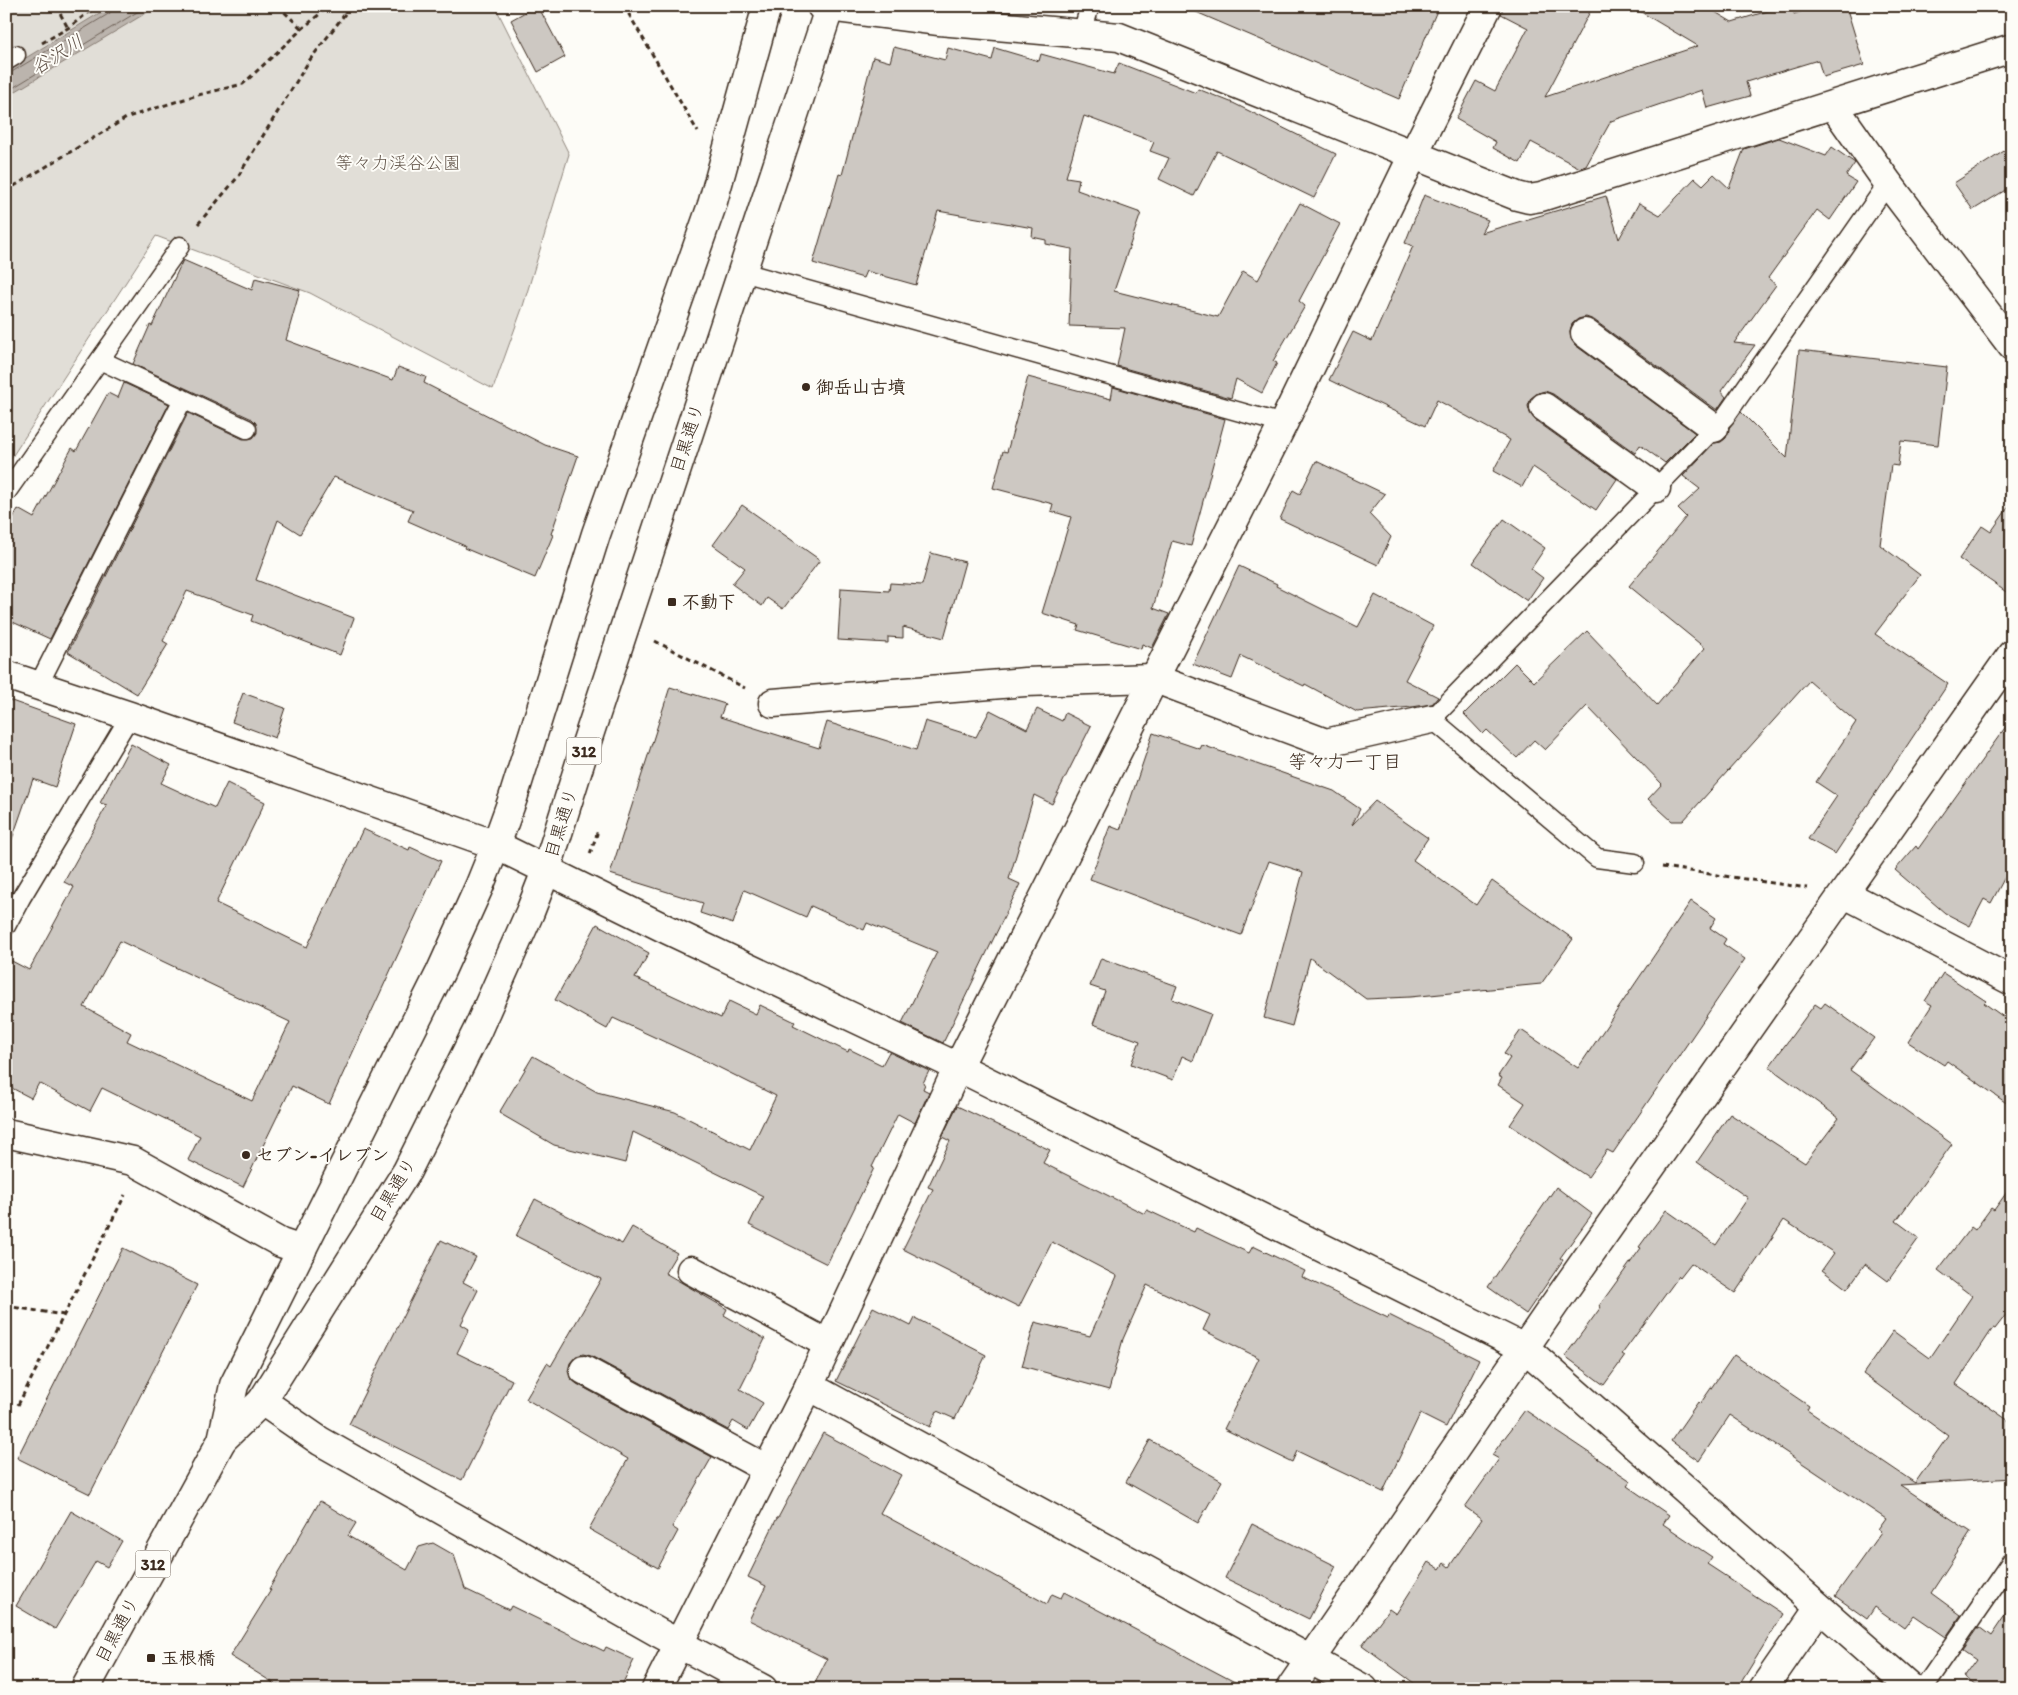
<svg xmlns="http://www.w3.org/2000/svg" width="2018" height="1695" font-family="Itim,'Klee One',sans-serif">
  <style>
    .green { fill: #e1ded7; stroke: #8e847a }
    .water { fill: #bbb4ad; stroke: #887d74 }
    .lines { fill: none; stroke-linecap: round; stroke-linejoin: round }
    .shore { stroke: #6e6157; stroke-width: 1 }
    .building { fill: #cdc8c2; stroke: #3b2a1e; fill-rule: evenodd }
    .service-casing { stroke: #3b2a1e; stroke-width: 21 }
    .minor-casing { stroke: #3b2a1e; stroke-width: 31 }
    .primary-casing { stroke: #3b2a1e; stroke-width: 31 }
    .path { stroke: #3b2a1e; stroke-width: 3; stroke-dasharray: 5 4; stroke-linecap: butt }
    .service { stroke: #fdfcf7; stroke-width: 18 }
    .minor { stroke: #fdfcf7; stroke-width: 28 }
    .primary { stroke: #fdfcf7; stroke-width: 28 }
    .poi-dot { fill: #3b2a1e; stroke: #fdfcf7; stroke-width: 2 }
    .labels { text-anchor: middle; stroke-width: 4; stroke-linejoin: round; paint-order: stroke }
    .shield { fill: #fdfcf7; stroke: #75695f; stroke-width: 1 }
    .shield-label { font-size: 16px; font-weight: bold; fill: #3b2a1e }
    .park-label { font-size: 18px; fill: #64574c; stroke: #fdfcf7 }
    .poi-label { font-size: 18px; font-weight: bold; fill: #3b2a1e; stroke: #fdfcf7; text-anchor: start }
    .street-label { font-size: 18px; fill: #3b2a1e; stroke: #fdfcf7 }
    .water-label { font-size: 19px; font-style: italic; fill: #615349; stroke: #fdfcf7 }
    .neighbourhood-label { font-size: 19px; fill: #3b2a1e; stroke: #fdfcf7 }
  </style>
  <rect width="100%" height="100%" fill="#fdfcf7"/>
  <filter id="ink" filterUnits="userSpaceOnUse"><feTurbulence type="fractalNoise" baseFrequency=".02" numOctaves="2"/><feDisplacementMap in="SourceGraphic" scale="10" xChannelSelector="R" yChannelSelector="G"/><feConvolveMatrix kernelMatrix="1 2 1 2 8 2 1 2 1" color-interpolation-filters="sRGB"/></filter>
  <g filter="url(#ink)">
    <path class="green" d="M 6,6 L 495,6 L 569,154 L 523,306 L 493,389 L 310,293 L 156,236 L 6,466 L 6,75 L 21,66 L 6,30 Z"/>
    <path class="water" d="M 111,6 L 154,6 L 146,13 L 6,97 L 6,70 Z"/>
    <g class="lines">
      <g class="shore">
        <path d="M 6,74 L 10,73 L 110,13 L 112,6"/>
        <path d="M 6,92 L 147,6"/>
      </g>
    </g>
    <g class="building">
      <path d="M 536,6 L 538,6 L 565,57 L 538,72 L 511,20 Z"/>
      <path d="M 1182,6 L 1439,6 L 1399,99 Z"/>
      <path d="M 1503,6 L 1593,6 L 1545,97 L 1698,46 L 1631,6 L 1705,6 L 1732,22 L 1784,6 L 1792,6 L 1794,14 L 1819,6 L 1846,6 L 1864,65 L 1823,77 L 1818,60 L 1746,82 L 1750,96 L 1707,108 L 1702,90 L 1611,121 L 1586,166 L 1580,168 L 1531,142 L 1520,163 L 1493,148 L 1496,142 L 1456,119 L 1476,81 L 1495,91 L 1528,28 L 1501,14 Z"/>
      <path d="M 894,47 L 945,60 L 948,48 L 992,60 L 995,48 L 1039,61 L 1041,54 L 1114,74 L 1119,63 L 1196,93 L 1198,89 L 1233,103 L 1336,154 L 1314,198 L 1217,151 L 1194,196 L 1159,179 L 1169,158 L 1150,151 L 1154,142 L 1084,116 L 1066,177 L 1079,179 L 1077,190 L 1141,213 L 1114,291 L 1218,317 L 1243,271 L 1258,280 L 1300,203 L 1340,224 L 1299,301 L 1305,306 L 1273,361 L 1277,363 L 1262,393 L 1236,379 L 1231,398 L 1117,366 L 1125,328 L 1069,326 L 1072,249 L 1046,244 L 1046,240 L 1032,237 L 1033,228 L 938,211 L 916,285 L 866,271 L 863,278 L 813,263 L 839,174 L 842,175 L 873,57 L 890,62 Z"/>
      <path d="M 1779,138 L 1826,156 L 1832,147 L 1855,163 L 1846,176 L 1856,182 L 1830,220 L 1817,210 L 1768,278 L 1776,285 L 1734,343 L 1755,345 L 1721,391 L 1726,397 L 1717,410 L 1594,320 L 1586,317 L 1578,319 L 1572,324 L 1570,331 L 1571,339 L 1575,345 L 1695,433 L 1665,463 L 1640,445 L 1635,453 L 1553,394 L 1545,391 L 1538,393 L 1531,398 L 1528,406 L 1530,413 L 1535,420 L 1617,479 L 1596,510 L 1533,467 L 1522,487 L 1493,471 L 1510,440 L 1437,400 L 1425,426 L 1329,380 L 1353,332 L 1372,341 L 1413,246 L 1405,243 L 1424,195 L 1488,220 L 1481,233 L 1606,196 L 1619,239 L 1639,203 L 1660,215 L 1695,178 L 1703,185 L 1714,174 L 1729,188 L 1744,149 Z"/>
      <path d="M 2012,146 L 2012,186 L 1973,210 L 1954,183 Z"/>
      <path d="M 183,260 L 252,290 L 255,278 L 300,290 L 286,340 L 393,380 L 398,367 L 426,377 L 424,383 L 545,445 L 578,456 L 551,534 L 553,535 L 535,578 L 464,548 L 465,546 L 408,521 L 413,510 L 334,477 L 300,534 L 278,520 L 256,580 L 354,618 L 340,655 L 251,621 L 253,615 L 187,591 L 163,641 L 168,644 L 137,694 L 68,652 L 188,413 L 243,439 L 253,438 L 257,433 L 256,423 L 252,419 L 133,364 L 150,325 L 152,326 Z"/>
      <path d="M 1799,350 L 1947,367 L 1938,445 L 1901,441 L 1898,466 L 1891,465 L 1880,545 L 1920,575 L 1875,634 L 1948,684 L 1835,854 L 1808,839 L 1837,796 L 1816,782 L 1856,722 L 1809,681 L 1683,821 L 1672,821 L 1648,799 L 1662,784 L 1587,706 L 1545,750 L 1534,740 L 1517,758 L 1487,730 L 1483,734 L 1464,714 L 1515,663 L 1534,682 L 1587,631 L 1657,705 L 1705,648 L 1629,586 L 1686,517 L 1678,509 L 1700,489 L 1683,476 L 1714,443 L 1721,442 L 1726,438 L 1729,428 L 1741,412 L 1787,458 Z"/>
      <path d="M 1028,377 L 1111,399 L 1113,387 L 1225,419 L 1191,546 L 1172,541 L 1153,608 L 1169,614 L 1152,648 L 1142,644 L 1141,649 L 1077,630 L 1079,625 L 1042,613 L 1071,517 L 1051,511 L 1053,504 L 993,488 L 1003,451 L 1007,452 Z"/>
      <path d="M 124,383 L 169,404 L 50,639 L 6,619 L 6,530 L 18,509 L 34,518 L 72,448 L 76,451 L 108,393 L 118,398 Z"/>
      <path d="M 1316,461 L 1385,494 L 1369,514 L 1391,537 L 1378,565 L 1280,519 L 1293,490 L 1300,494 Z"/>
      <path d="M 2012,502 L 2012,596 L 1959,559 L 1982,526 L 1991,532 Z"/>
      <path d="M 742,505 L 820,560 L 783,609 L 767,598 L 762,606 L 732,584 L 745,568 L 713,545 Z"/>
      <path d="M 1504,519 L 1545,548 L 1531,569 L 1543,578 L 1527,601 L 1473,563 Z"/>
      <path d="M 931,553 L 965,562 L 944,638 L 903,627 L 903,638 L 888,637 L 888,643 L 838,640 L 841,588 L 889,591 L 890,583 L 922,585 Z"/>
      <path d="M 1239,566 L 1277,584 L 1276,586 L 1358,627 L 1375,595 L 1433,626 L 1405,680 L 1438,697 L 1432,704 L 1412,707 L 1357,712 L 1305,684 L 1304,686 L 1241,656 L 1232,679 L 1193,664 Z"/>
      <path d="M 670,687 L 725,704 L 720,717 L 819,748 L 827,722 L 916,750 L 925,721 L 976,737 L 990,710 L 1027,729 L 1037,709 L 1062,721 L 1065,713 L 1091,726 L 1052,804 L 1034,795 L 1009,879 L 1020,884 L 943,1043 L 902,1023 L 937,952 L 867,923 L 864,930 L 811,906 L 806,917 L 744,890 L 733,924 L 700,913 L 703,903 L 610,874 Z"/>
      <path d="M 243,693 L 285,708 L 275,738 L 232,722 Z"/>
      <path d="M 6,699 L 76,724 L 55,787 L 33,779 L 11,842 L 6,841 Z"/>
      <path d="M 2012,718 L 2012,864 L 1991,903 L 1984,899 L 1970,926 L 1945,913 L 1895,870 L 1916,846 L 1918,849 Z"/>
      <path d="M 1153,733 L 1200,749 L 1202,745 L 1334,791 L 1360,809 L 1352,825 L 1375,801 L 1428,838 L 1413,860 L 1476,905 L 1492,881 L 1573,939 L 1541,984 L 1410,997 L 1366,999 L 1310,958 L 1292,1026 L 1264,1018 L 1303,872 L 1269,861 L 1241,935 L 1090,879 L 1110,826 L 1120,830 Z"/>
      <path d="M 131,744 L 171,765 L 161,783 L 215,808 L 227,783 L 265,802 L 216,903 L 307,947 L 363,829 L 409,850 L 410,847 L 441,861 L 329,1104 L 292,1086 L 243,1187 L 188,1160 L 200,1136 L 102,1088 L 90,1111 L 39,1083 L 31,1098 L 6,1085 L 6,958 L 29,970 L 74,887 L 64,882 L 107,805 L 100,803 ZM 120,941 L 290,1022 L 252,1101 L 127,1041 L 131,1033 L 84,1007 Z"/>
      <path d="M 1691,901 L 1716,918 L 1710,928 L 1726,939 L 1723,944 L 1745,959 L 1613,1153 L 1607,1150 L 1588,1177 L 1510,1125 L 1525,1103 L 1498,1085 L 1502,1078 L 1498,1076 L 1510,1058 L 1504,1054 L 1521,1030 L 1578,1068 Z"/>
      <path d="M 597,924 L 649,953 L 635,978 L 721,1018 L 729,1001 L 756,1014 L 760,1005 L 795,1022 L 793,1025 L 848,1052 L 849,1049 L 882,1065 L 889,1052 L 929,1071 L 923,1083 L 925,1084 L 923,1089 L 929,1092 L 915,1123 L 898,1114 L 872,1167 L 874,1168 L 827,1264 L 749,1225 L 763,1196 L 633,1132 L 625,1163 L 554,1145 L 499,1113 L 533,1056 L 597,1092 L 675,1112 L 750,1150 L 776,1096 L 706,1061 L 613,1018 L 607,1029 L 555,1000 Z"/>
      <path d="M 1101,958 L 1177,986 L 1172,999 L 1211,1014 L 1193,1061 L 1182,1056 L 1173,1080 L 1131,1064 L 1140,1041 L 1093,1024 L 1105,991 L 1090,986 Z"/>
      <path d="M 1943,973 L 1986,1001 L 1984,1003 L 2012,1023 L 2012,1107 L 1947,1061 L 1944,1065 L 1908,1042 L 1932,1005 L 1925,1001 Z"/>
      <path d="M 1825,1003 L 1874,1038 L 1850,1070 L 1952,1144 L 1896,1221 L 1919,1238 L 1888,1281 L 1865,1264 L 1847,1289 L 1822,1270 L 1834,1253 L 1784,1220 L 1735,1293 L 1691,1263 L 1680,1277 L 1679,1276 L 1622,1354 L 1625,1356 L 1604,1385 L 1565,1356 L 1601,1307 L 1599,1306 L 1641,1248 L 1639,1247 L 1666,1210 L 1716,1245 L 1748,1198 L 1697,1162 L 1730,1114 L 1805,1163 L 1839,1118 L 1769,1067 L 1815,1004 L 1821,1008 Z"/>
      <path d="M 957,1106 L 1050,1150 L 1043,1163 L 1145,1214 L 1147,1210 L 1194,1232 L 1196,1228 L 1249,1253 L 1253,1246 L 1305,1271 L 1302,1277 L 1388,1318 L 1389,1315 L 1479,1360 L 1446,1427 L 1420,1414 L 1383,1492 L 1297,1451 L 1292,1462 L 1224,1429 L 1259,1358 L 1203,1330 L 1210,1315 L 1147,1285 L 1123,1339 L 1109,1390 L 1022,1366 L 1035,1322 L 1090,1336 L 1117,1276 L 1052,1242 L 1019,1307 L 903,1249 L 933,1189 L 928,1187 L 950,1141 L 942,1137 Z"/>
      <path d="M 2012,1185 L 2012,1307 L 1995,1329 L 1993,1328 L 1956,1384 L 2012,1423 L 2012,1478 L 1900,1485 L 1971,1532 L 1931,1593 L 1961,1615 L 1946,1637 L 1914,1615 L 1904,1628 L 1875,1607 L 1867,1619 L 1835,1596 L 1881,1532 L 1878,1530 L 1886,1519 L 1730,1415 L 1699,1461 L 1671,1441 L 1698,1402 L 1700,1404 L 1734,1355 L 1809,1406 L 1807,1410 L 1915,1483 L 1948,1436 L 1863,1374 L 1893,1331 L 1930,1358 L 1972,1296 L 1938,1270 L 1971,1227 L 1975,1230 L 1991,1208 L 1994,1210 Z"/>
      <path d="M 1556,1187 L 1592,1214 L 1560,1258 L 1563,1260 L 1526,1314 L 1488,1287 Z"/>
      <path d="M 535,1199 L 622,1244 L 632,1227 L 677,1253 L 665,1273 L 727,1309 L 724,1315 L 765,1339 L 740,1389 L 763,1403 L 748,1430 L 733,1421 L 728,1430 L 591,1356 L 583,1354 L 576,1356 L 570,1363 L 568,1371 L 570,1378 L 577,1384 L 712,1457 L 672,1527 L 678,1531 L 658,1568 L 589,1529 L 628,1459 L 526,1399 L 547,1363 L 551,1366 L 601,1279 L 516,1236 Z"/>
      <path d="M 441,1240 L 476,1257 L 463,1282 L 478,1290 L 461,1324 L 469,1329 L 457,1353 L 512,1380 L 462,1480 L 349,1424 Z"/>
      <path d="M 123,1248 L 197,1285 L 90,1494 L 17,1458 Z"/>
      <path d="M 873,1307 L 911,1326 L 915,1318 L 986,1355 L 955,1419 L 937,1411 L 930,1427 L 836,1381 Z"/>
      <path d="M 1525,1410 L 1631,1481 L 1627,1486 L 1669,1515 L 1663,1524 L 1712,1557 L 1707,1564 L 1783,1614 L 1737,1689 L 1422,1689 L 1362,1645 L 1389,1609 L 1396,1614 L 1429,1562 L 1440,1569 L 1444,1563 L 1449,1567 L 1482,1519 L 1465,1507 L 1499,1459 L 1492,1455 Z"/>
      <path d="M 823,1433 L 901,1475 L 880,1513 L 1047,1604 L 1052,1594 L 1061,1598 L 1064,1592 L 1248,1689 L 812,1689 L 827,1659 L 749,1620 L 766,1586 L 748,1577 L 777,1518 L 778,1518 Z"/>
      <path d="M 1150,1440 L 1222,1481 L 1198,1523 L 1126,1482 Z"/>
      <path d="M 320,1501 L 356,1523 L 348,1536 L 407,1570 L 419,1547 L 433,1543 L 454,1555 L 465,1589 L 509,1610 L 511,1606 L 604,1651 L 606,1647 L 634,1660 L 620,1689 L 283,1689 L 230,1656 L 271,1590 L 269,1589 Z"/>
      <path d="M 71,1511 L 122,1541 L 107,1567 L 96,1561 L 55,1629 L 16,1606 Z"/>
      <path d="M 1252,1524 L 1336,1566 L 1309,1619 L 1225,1578 Z"/>
      <path d="M 2012,1605 L 2012,1689 L 1981,1689 L 1963,1677 L 1976,1659 L 1963,1650 L 1979,1627 L 1991,1636 Z"/>
    </g>
    <g class="lines">
      <defs>
        <g id="service">
          <path d="M 1082,33 L 1090,6"/>
          <path d="M 6,61 L 16,55"/>
          <path d="M 743,272 L 1283,424"/>
          <path d="M 100,360 L 247,429"/>
          <path d="M 6,493 L 180,246"/>
          <path d="M 38,686 L 183,399"/>
          <path d="M 1635,863 L 1597,858 L 1432,719 L 1725,417 L 1888,183"/>
          <path d="M 6,926 L 21,898 L 130,716"/>
          <path d="M 1923,1689 L 2012,1560"/>
        </g>
        <g id="minor">
          <path d="M 821,6 L 939,21 L 1119,37 L 1517,196 L 1529,199 L 1541,197 L 2012,48"/>
          <path d="M 1833,105 L 1888,183 L 2012,346"/>
          <path d="M 1585,333 L 1714,428"/>
          <path d="M 1544,407 L 1656,488"/>
          <path d="M 6,675 L 130,716 L 496,845 L 668,930 L 958,1067 L 1526,1349 L 1912,1689"/>
          <path d="M 773,703 L 1025,682 L 1153,678 L 1326,743 L 1432,719"/>
          <path d="M 1845,894 L 2012,981"/>
          <path d="M 6,1133 L 133,1161 L 281,1243 L 302,1250"/>
          <path d="M 691,1270 L 828,1344"/>
          <path d="M 584,1370 L 767,1469"/>
          <path d="M 809,1386 L 1364,1689"/>
          <path d="M 262,1401 L 320,1441 L 659,1633 L 763,1689"/>
          <path d="M 656,1689 L 809,1386 L 958,1067 L 1283,424 L 1413,155 L 1488,6"/>
          <path d="M 1290,1689 L 1554,1305 L 2012,654"/>
          <path d="M 1763,1689 L 1819,1608"/>
        </g>
        <g id="primary">
          <path d="M 222,1440 L 262,1401 L 407,1171 L 477,1031 L 530,912 L 546,871 L 586,744 L 830,6"/>
          <path d="M 85,1689 L 222,1440 L 234,1385 L 440,973 L 479,887 L 496,845 L 513,798 L 596,534 L 712,205 L 767,6"/>
        </g>
      </defs>
      <use href="#service" class="service-casing"/>
      <use href="#minor" class="minor-casing"/>
      <use href="#primary" class="primary-casing"/>
      <g class="path">
        <path d="M 56,6 L 68,28"/>
        <path d="M 278,6 L 302,29"/>
        <path d="M 624,6 L 698,132"/>
        <path d="M 42,43 L 68,28 L 97,6"/>
        <path d="M 6,191 L 128,117 L 194,96 L 243,84 L 302,29 L 329,6"/>
        <path d="M 198,224 L 237,178 L 309,61 L 351,6"/>
        <path d="M 655,641 L 745,688"/>
        <path d="M 590,854 L 597,834 L 592,832"/>
        <path d="M 1662,867 L 1807,888"/>
        <path d="M 6,1306 L 64,1315"/>
        <path d="M 18,1405 L 125,1195"/>
      </g>
      <use href="#service" class="service"/>
      <use href="#minor" class="minor"/>
      <use href="#primary" class="primary"/>
    </g>
  </g>
  <g class="poi-dot">
    <circle cx="806" cy="387" r="5"/>
    <rect x="667" y="597" width="10" height="10" rx="2.5"/>
    <circle cx="246" cy="1155" r="5"/>
    <rect x="146" y="1653" width="10" height="10" rx="2.5"/>
  </g>
  <g class="labels">
    <g class="shield">
      <rect x="566.5" y="737.5" width="35" height="27" rx="4"/>
      <rect x="135.5" y="1550.5" width="35" height="27" rx="4"/>
    </g>
    <g class="shield-label">
      <text x="584" y="757">312</text>
      <text x="153" y="1570">312</text>
    </g>
    <g class="park-label">
      <text x="398" y="169">等々力渓谷公園</text>
    </g>
    <g class="poi-label">
      <text x="816" y="393">御岳山古墳</text>
      <text x="682" y="608">不動下</text>
      <text x="256" y="1161">セブン-イレブン</text>
      <text x="161" y="1664">玉根橋</text>
    </g>
    <g class="street-label">
      <text transform="translate(687 438) rotate(-72)" y="6">目黒通り</text>
      <text transform="translate(561 823) rotate(-73)" y="6">目黒通り</text>
      <text transform="translate(393 1190) rotate(-59)" y="6">目黒通り</text>
      <text transform="translate(117 1630) rotate(-62)" y="6">目黒通り</text>
    </g>
    <g class="water-label">
      <text transform="translate(57 54) rotate(-32)" y="7">谷沢川</text>
    </g>
    <g class="neighbourhood-label">
      <text x="1345" y="768">等々力一丁目</text>
    </g>
  </g>
  <rect width="2018" height="1695" fill="none" stroke="#fdfcf7" stroke-width="25"/>
  <rect x="12" y="12" width="1993" height="1670" fill="none" stroke="#3b2a1e" stroke-width="2" filter="url(#ink)"/>
</svg>
